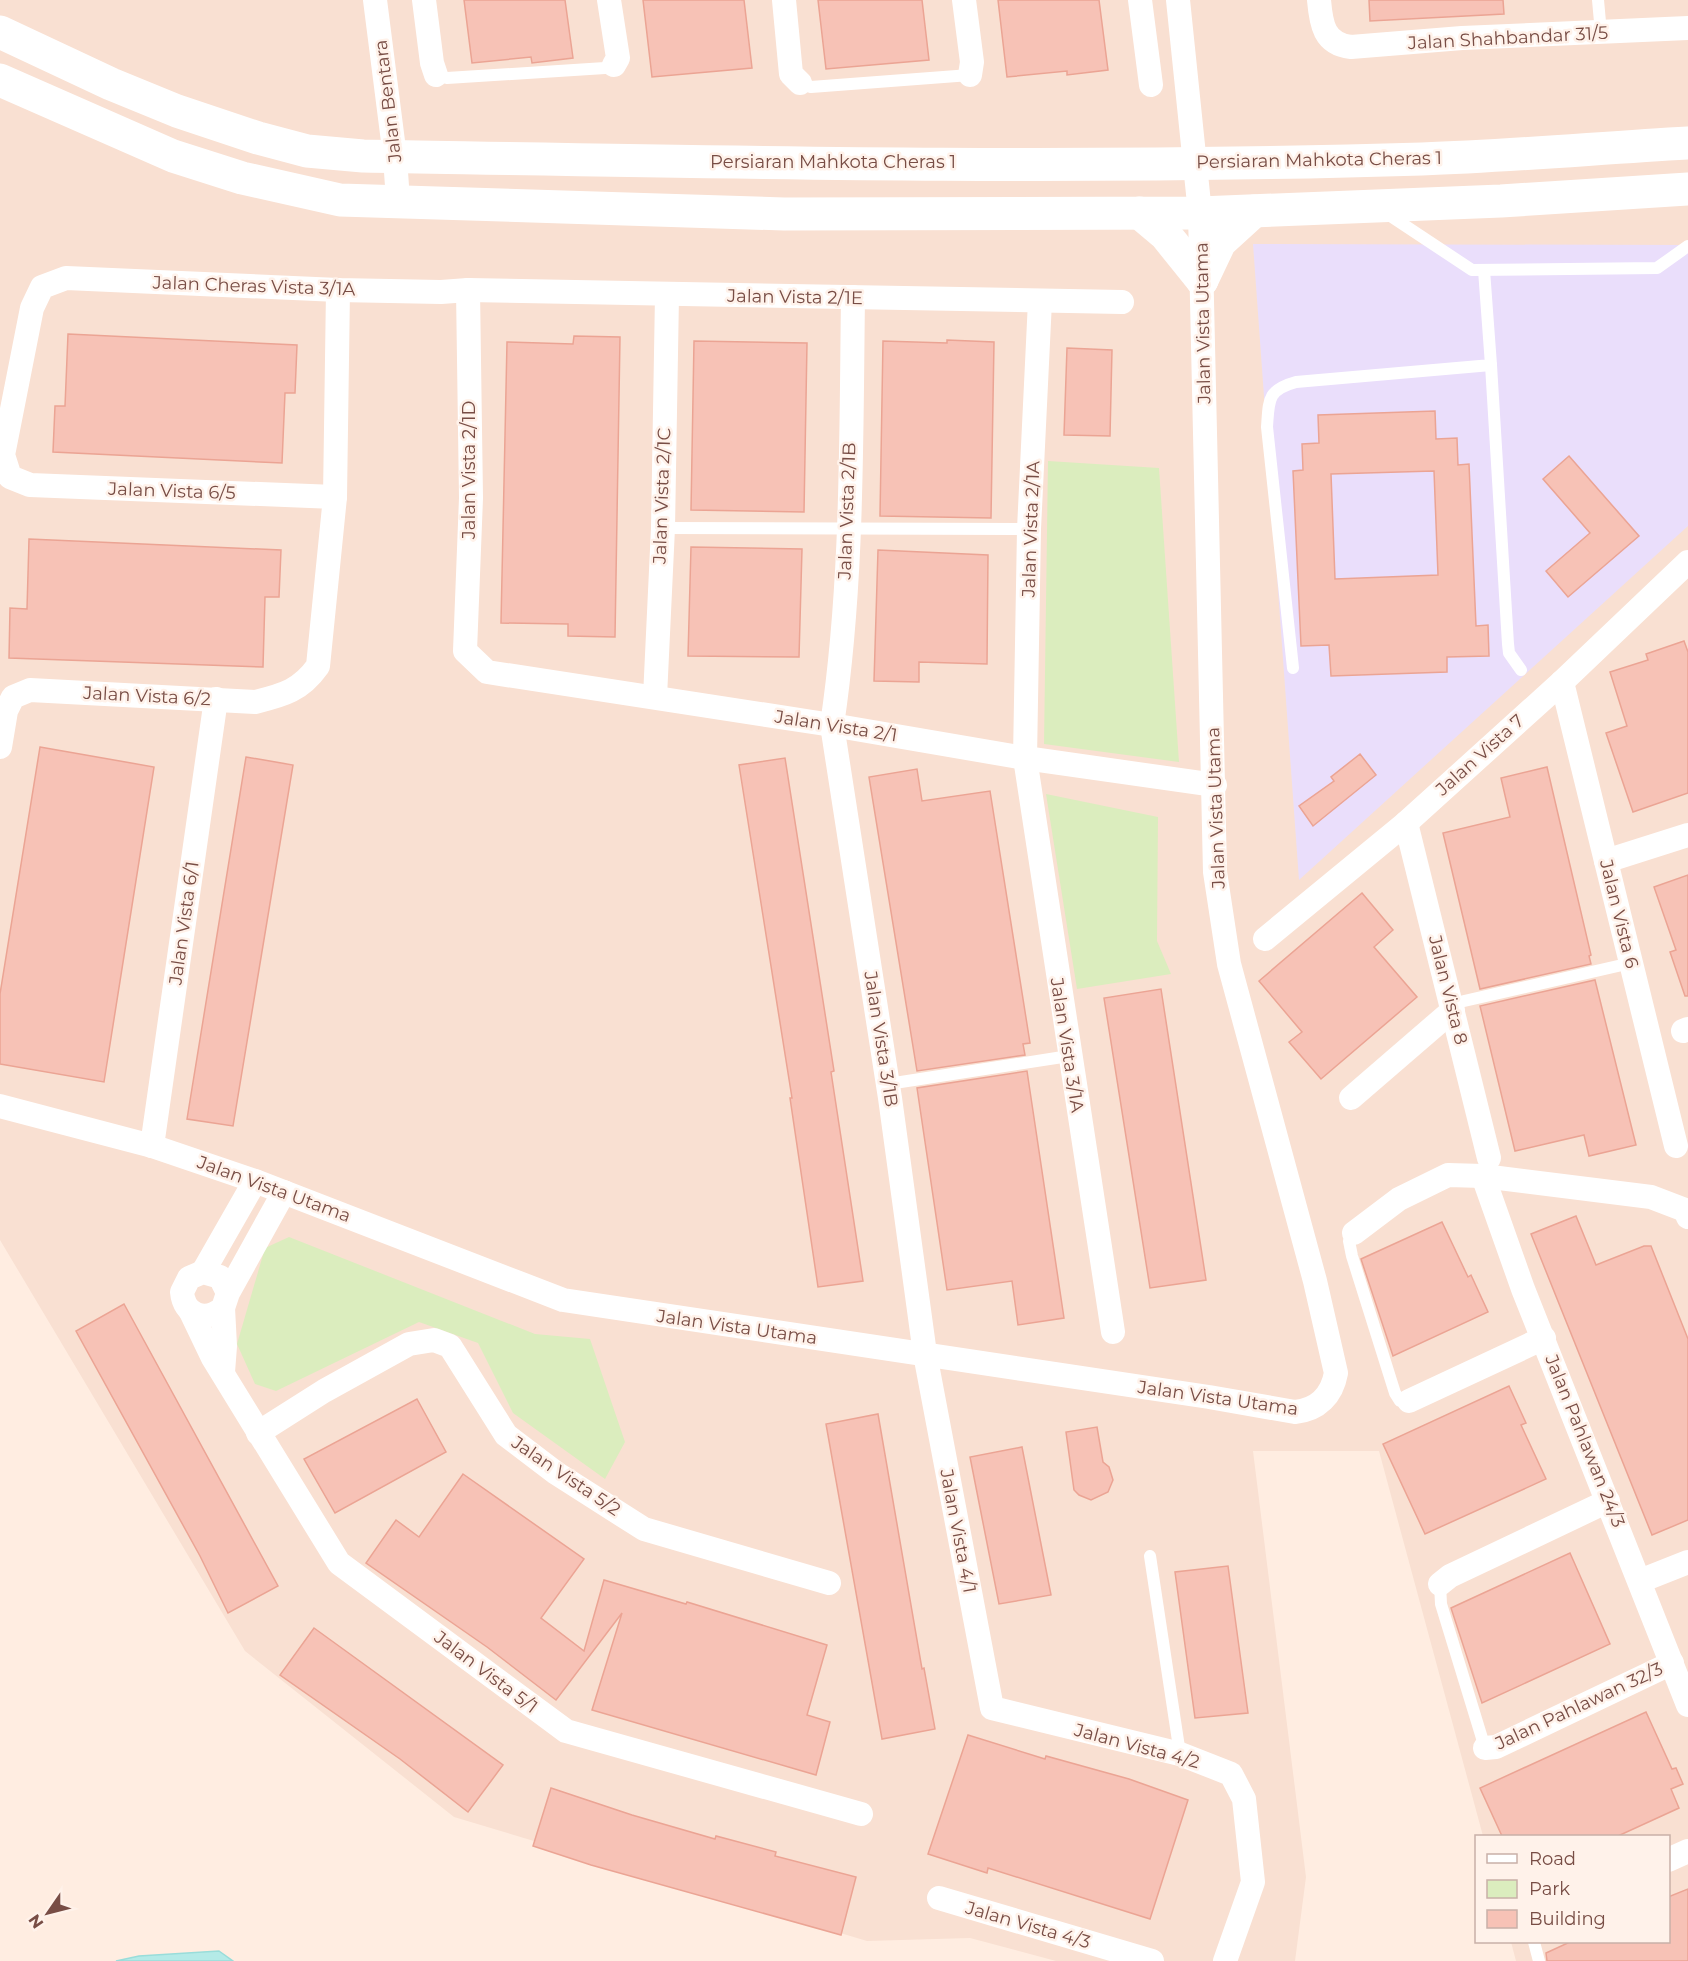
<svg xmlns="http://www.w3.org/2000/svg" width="1688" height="1961" font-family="Montserrat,sans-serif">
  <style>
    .residential { fill: #f9e0d2 }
    .education { fill: #eadefb }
    .green { fill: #dbedbe }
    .water { fill: #b4eae7; stroke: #99ddda; stroke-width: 1.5 }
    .building { fill: #f7c2b6; stroke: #eba494; stroke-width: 1.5; fill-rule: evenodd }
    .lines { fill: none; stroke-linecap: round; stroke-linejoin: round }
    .service { stroke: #fff; stroke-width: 12 }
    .minor { stroke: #fff; stroke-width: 24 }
    .secondary { stroke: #fff; stroke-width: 33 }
    .labels { text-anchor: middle; stroke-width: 5; stroke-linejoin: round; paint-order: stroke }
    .street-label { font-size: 18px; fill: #784d45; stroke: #fff2ea }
  </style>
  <rect width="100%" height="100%" fill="#ffede1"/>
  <path class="residential" d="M 0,0 L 1688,0 L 1688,1961 L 1516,1961 L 1511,1942 L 1668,1942 L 1668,1836 L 1483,1836 L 1379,1451 L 1253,1451 L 1306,1877 L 1295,1961 L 1056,1961 L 970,1938 L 867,1941 L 454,1817 L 245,1651 L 0,1240 Z"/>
  <path class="education" d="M 1253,244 L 1688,245 L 1688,526 L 1299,880 Z"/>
  <g class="green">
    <path d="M 1048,461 L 1159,468 L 1179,762 L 1044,744 Z"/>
    <path d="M 1046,794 L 1158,817 L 1157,941 L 1171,974 L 1077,989 Z"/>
    <path d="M 289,1237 L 535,1334 L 590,1339 L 625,1442 L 605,1479 L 513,1413 L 478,1343 L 419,1322 L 276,1391 L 255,1384 L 237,1344 L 265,1248 Z"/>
  </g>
  <path class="water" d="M 219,1951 L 233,1961 L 116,1961 L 139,1956 Z"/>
  <g class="building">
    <path d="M 464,0 L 565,0 L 573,58 L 532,63 L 531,57 L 472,63 Z"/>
    <path d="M 643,0 L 744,0 L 752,68 L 652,77 Z"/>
    <path d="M 818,0 L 922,0 L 929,60 L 826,69 Z"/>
    <path d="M 998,0 L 1099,0 L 1108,70 L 1067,75 L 1067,71 L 1007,77 Z"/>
    <path d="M 1369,0 L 1503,0 L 1504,14 L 1370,21 Z"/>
    <path d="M 68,334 L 297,345 L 295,393 L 285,393 L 282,463 L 53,452 L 55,406 L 65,406 Z"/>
    <path d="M 574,336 L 620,337 L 615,637 L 568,636 L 568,624 L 501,623 L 507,342 L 573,344 Z"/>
    <path d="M 947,340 L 994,342 L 991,518 L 880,516 L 883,341 L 947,343 Z"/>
    <path d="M 694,341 L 807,343 L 804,512 L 691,510 Z"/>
    <path d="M 1067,348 L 1112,350 L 1110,436 L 1064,435 Z"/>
    <path d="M 1435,411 L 1436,439 L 1457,438 L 1458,465 L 1469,464 L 1476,626 L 1488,625 L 1489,656 L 1447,657 L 1447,672 L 1331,676 L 1329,645 L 1301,646 L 1293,471 L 1303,470 L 1302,444 L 1319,443 L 1318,415 ZM 1434,471 L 1438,575 L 1335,579 L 1331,474 Z"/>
    <path d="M 1569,456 L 1639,536 L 1568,597 L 1546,571 L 1590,533 L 1543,479 Z"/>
    <path d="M 29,539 L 281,550 L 279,597 L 265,597 L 263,667 L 9,658 L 10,608 L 27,609 Z"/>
    <path d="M 691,547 L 802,549 L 799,657 L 688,656 Z"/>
    <path d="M 878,550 L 988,555 L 987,664 L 919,662 L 919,682 L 874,681 Z"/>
    <path d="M 1684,641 L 1688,652 L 1688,793 L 1633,812 L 1606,733 L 1627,726 L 1610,672 L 1648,660 L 1646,654 Z"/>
    <path d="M 40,747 L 154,767 L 104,1082 L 0,1064 L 0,994 Z"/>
    <path d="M 1360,754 L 1376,775 L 1313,826 L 1299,806 L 1334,781 L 1331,777 Z"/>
    <path d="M 246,757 L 293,765 L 233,1126 L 187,1119 Z"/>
    <path d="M 785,758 L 834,1071 L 831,1072 L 863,1281 L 818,1287 L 790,1098 L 792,1098 L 739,765 Z"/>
    <path d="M 1547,767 L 1591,955 L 1589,956 L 1591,964 L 1480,989 L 1443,833 L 1510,817 L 1501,778 Z"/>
    <path d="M 917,769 L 922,801 L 990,791 L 1030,1043 L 1023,1044 L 1025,1055 L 917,1071 L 869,777 Z"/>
    <path d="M 1688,875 L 1688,996 L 1685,996 L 1670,952 L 1676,950 L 1654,887 Z"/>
    <path d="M 1362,893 L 1393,930 L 1374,947 L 1417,997 L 1321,1079 L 1289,1042 L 1302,1032 L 1259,981 Z"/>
    <path d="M 1595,980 L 1636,1145 L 1589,1156 L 1584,1135 L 1515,1151 L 1480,1006 Z"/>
    <path d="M 1161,989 L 1206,1280 L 1150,1288 L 1104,998 Z"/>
    <path d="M 1027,1071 L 1064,1318 L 1018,1325 L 1012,1281 L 947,1290 L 917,1088 Z"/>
    <path d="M 1576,1216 L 1596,1265 L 1644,1246 L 1651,1246 L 1688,1339 L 1688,1520 L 1652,1535 L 1531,1234 Z"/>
    <path d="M 1442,1222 L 1468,1277 L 1471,1275 L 1488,1312 L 1393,1356 L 1361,1259 Z"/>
    <path d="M 124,1304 L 278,1586 L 228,1613 L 200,1556 L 76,1331 Z"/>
    <path d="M 1509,1386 L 1526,1423 L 1521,1425 L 1546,1479 L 1425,1534 L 1383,1444 Z"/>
    <path d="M 417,1399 L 446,1452 L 335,1513 L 304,1459 Z"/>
    <path d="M 878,1414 L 922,1669 L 924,1668 L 935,1729 L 882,1739 L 826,1424 Z"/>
    <path d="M 1097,1427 L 1103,1462 L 1109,1467 L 1113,1480 L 1108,1492 L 1091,1500 L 1079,1495 L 1074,1490 L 1066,1432 Z"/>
    <path d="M 1022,1447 L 1051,1595 L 999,1604 L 970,1457 Z"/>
    <path d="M 463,1474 L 584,1559 L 541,1618 L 584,1651 L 604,1580 L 686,1604 L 687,1602 L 827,1645 L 807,1715 L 830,1722 L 816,1775 L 592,1710 L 622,1613 L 556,1700 L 487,1647 L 366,1563 L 396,1520 L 419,1537 Z"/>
    <path d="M 1570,1553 L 1610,1644 L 1482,1703 L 1451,1608 Z"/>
    <path d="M 1228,1566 L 1248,1713 L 1195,1718 L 1175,1572 Z"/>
    <path d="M 314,1628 L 503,1765 L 468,1812 L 400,1759 L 280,1675 Z"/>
    <path d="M 1646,1712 L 1672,1769 L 1676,1768 L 1683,1784 L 1671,1789 L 1679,1808 L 1618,1836 L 1502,1836 L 1480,1788 Z"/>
    <path d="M 968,1735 L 1045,1759 L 1046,1756 L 1129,1779 L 1188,1800 L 1150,1919 L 988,1868 L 987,1873 L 928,1854 Z"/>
    <path d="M 551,1788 L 632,1815 L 715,1839 L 716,1836 L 776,1852 L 775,1856 L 856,1877 L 841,1935 L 591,1865 L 533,1846 Z"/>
    <path d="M 1688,1889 L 1688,1961 L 1547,1961 L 1546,1953 L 1572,1941 L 1668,1941 L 1668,1897 Z"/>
  </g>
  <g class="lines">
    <g class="service">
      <path d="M 1598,0 L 1601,33"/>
      <path d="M 436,75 L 447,78 L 605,68 L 614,65"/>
      <path d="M 800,83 L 811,87 L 970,75"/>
      <path d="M 1386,213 L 1472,270 L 1657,268 L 1688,246"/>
      <path d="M 1491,365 L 1508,644 L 1509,653 L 1521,670"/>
      <path d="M 663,528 L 1029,529"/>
      <path d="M 1293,668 L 1267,427 C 1269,400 1267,390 1296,382 L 1491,365 L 1484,270"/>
      <path d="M 1451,1004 L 1631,963"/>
      <path d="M 888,1084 L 1069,1056"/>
      <path d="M 1354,1233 L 1349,1241 L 1352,1256 L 1395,1393 L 1400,1401 L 1409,1401"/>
      <path d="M 1150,1556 L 1180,1754"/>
      <path d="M 1440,1584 L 1441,1604 L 1485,1748"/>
      <path d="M 1534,1942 L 1539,1961"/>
    </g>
    <g class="minor">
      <path d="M 375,0 L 395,157 L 398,201"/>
      <path d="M 424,0 L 432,63 L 436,75"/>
      <path d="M 609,0 L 618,58 L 614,65"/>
      <path d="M 784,0 L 791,74 L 800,83"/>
      <path d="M 964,0 L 972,62 L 970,75"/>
      <path d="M 1140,0 L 1151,85"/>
      <path d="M 1319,0 C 1321,24 1324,44 1351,47 L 1462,38 L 1688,28"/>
      <path d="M 468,290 L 471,498 L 465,651 L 487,672 L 832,725 L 1025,758 L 1215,785"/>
      <path d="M 853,297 C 851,439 853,584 832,725 L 890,1098 L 925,1354 L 992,1708 L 1180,1754 L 1231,1774 L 1244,1799 L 1253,1882 L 1225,1961"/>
      <path d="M 1040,301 L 1029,529 L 1025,758 L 1113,1332"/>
      <path d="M 335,497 L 30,485 L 10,477 L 3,455 L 32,308 L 42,287 L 66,278 L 338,290 L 441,292 L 468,290 L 1122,302"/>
      <path d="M 1562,682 L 1676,1146"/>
      <path d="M 655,697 L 663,528 L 667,295"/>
      <path d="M 0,747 L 6,711 L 13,697 L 30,690 L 255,702 C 284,695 301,690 318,666 L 335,497 L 338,290"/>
      <path d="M 1406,823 L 1489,1158"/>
      <path d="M 1606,861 L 1688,835"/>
      <path d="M 1265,939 L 1406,823 L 1562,682 L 1688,562"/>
      <path d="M 1683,1031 L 1688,1029"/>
      <path d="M 1351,1098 L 1453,1010"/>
      <path d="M 0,1106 L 152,1146 L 255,1181 L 563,1300 L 1209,1397 L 1295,1412 C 1318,1410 1332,1395 1336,1373 L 1315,1281 L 1229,964 L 1215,872 L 1200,213 L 1178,0"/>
      <path d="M 152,1146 L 216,699"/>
      <path d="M 1483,1176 L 1523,1289 L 1688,1705"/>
      <path d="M 1354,1233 L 1399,1199 L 1448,1175 L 1483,1176 L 1651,1197 L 1685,1210 L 1688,1217"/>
      <path d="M 203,1272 L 255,1181"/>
      <path d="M 228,1293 L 220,1277 L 203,1272 L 189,1278 L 182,1292 C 184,1315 205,1323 223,1308 L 228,1293 L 284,1192"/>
      <path d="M 223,1308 L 225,1346 L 223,1372"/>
      <path d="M 191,1312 L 213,1358 L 339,1563 L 566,1731 L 861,1814"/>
      <path d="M 1409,1401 L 1544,1338"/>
      <path d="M 258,1433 L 324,1391 L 409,1344 L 434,1340 L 450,1346 L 506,1435 L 556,1473 L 644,1529 L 829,1583"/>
      <path d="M 1640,1581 L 1688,1562"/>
      <path d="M 1440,1584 L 1450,1576 L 1608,1501"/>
      <path d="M 1485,1748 L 1496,1747 L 1672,1663"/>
      <path d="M 1668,1860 L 1688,1851"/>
      <path d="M 939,1898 L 1152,1961"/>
    </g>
    <g class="secondary">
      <path d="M 0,32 L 111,84 L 177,111 L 258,138 L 307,151 L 363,156 C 716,162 1069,170 1422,159 C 1511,156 1599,148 1688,143"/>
      <path d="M 0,80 L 173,156 L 242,178 L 340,200 L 784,214 L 1200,213 L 1501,201 L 1688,189"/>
      <path d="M 1140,213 L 1165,234 L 1202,280"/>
      <path d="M 1202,280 L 1220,242 L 1254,211"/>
    </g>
  </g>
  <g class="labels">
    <g class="street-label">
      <text transform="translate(1508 38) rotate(-3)" y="6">Jalan Shahbandar 31/5</text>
      <text transform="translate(388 101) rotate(-97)" y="6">Jalan Bentara</text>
      <text transform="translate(1319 160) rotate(-1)" y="6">Persiaran Mahkota Cheras 1</text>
      <text x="833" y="168">Persiaran Mahkota Cheras 1</text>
      <text transform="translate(254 286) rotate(2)" y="6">Jalan Cheras Vista 3/1A</text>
      <text transform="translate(795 297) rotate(1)" y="6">Jalan Vista 2/1E</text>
      <text transform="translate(1203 323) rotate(-91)" y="6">Jalan Vista Utama</text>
      <text transform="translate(469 470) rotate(-90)" y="6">Jalan Vista 2/1D</text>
      <text transform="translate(172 491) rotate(2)" y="6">Jalan Vista 6/5</text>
      <text transform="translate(662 496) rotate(-88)" y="6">Jalan Vista 2/1C</text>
      <text transform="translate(847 511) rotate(-88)" y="6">Jalan Vista 2/1B</text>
      <text transform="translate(1031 529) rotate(-88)" y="6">Jalan Vista 2/1A</text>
      <text transform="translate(147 696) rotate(3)" y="6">Jalan Vista 6/2</text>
      <text transform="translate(836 726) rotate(9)" y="6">Jalan Vista 2/1</text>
      <text transform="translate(1480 755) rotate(-42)" y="6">Jalan Vista 7</text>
      <text transform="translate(1216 808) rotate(-92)" y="6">Jalan Vista Utama</text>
      <text transform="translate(1619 914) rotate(76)" y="6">Jalan Vista 6</text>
      <text transform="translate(184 923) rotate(-82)" y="6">Jalan Vista 6/1</text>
      <text transform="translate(1448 990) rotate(76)" y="6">Jalan Vista 8</text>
      <text transform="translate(881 1039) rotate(81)" y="6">Jalan Vista 3/1B</text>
      <text transform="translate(1067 1045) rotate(81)" y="6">Jalan Vista 3/1A</text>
      <text transform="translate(274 1189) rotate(20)" y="6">Jalan Vista Utama</text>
      <text transform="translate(737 1327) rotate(8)" y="6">Jalan Vista Utama</text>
      <text transform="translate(1218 1398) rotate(8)" y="6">Jalan Vista Utama</text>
      <text transform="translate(1585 1441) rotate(68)" y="6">Jalan Pahlawan 24/3</text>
      <text transform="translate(566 1476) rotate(34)" y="6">Jalan Vista 5/2</text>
      <text transform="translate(958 1531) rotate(79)" y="6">Jalan Vista 4/1</text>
      <text transform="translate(486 1672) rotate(37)" y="6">Jalan Vista 5/1</text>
      <text transform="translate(1579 1706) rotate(-25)" y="6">Jalan Pahlawan 32/3</text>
      <text transform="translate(1137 1746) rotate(15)" y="6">Jalan Vista 4/2</text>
      <text transform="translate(1028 1925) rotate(16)" y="6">Jalan Vista 4/3</text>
    </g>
  </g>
  <rect x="1475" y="1835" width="195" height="108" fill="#fff2ea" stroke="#c9b0a8" stroke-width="1.5"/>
  <rect x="1487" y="1854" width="30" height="9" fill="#ffffff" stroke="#c9b0a8" stroke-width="1.5"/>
  <text x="1529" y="1865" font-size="18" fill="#784d45">Road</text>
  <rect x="1487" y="1880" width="30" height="18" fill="#dbedbe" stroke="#c9b0a8" stroke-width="1.5"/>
  <text x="1529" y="1895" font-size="18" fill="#784d45">Park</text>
  <rect x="1487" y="1910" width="30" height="18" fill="#f7c2b6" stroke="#c9b0a8" stroke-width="1.5"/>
  <text x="1529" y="1925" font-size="18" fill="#784d45">Building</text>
  <g transform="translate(48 1913) rotate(235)" stroke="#fff2ea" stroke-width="4.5" paint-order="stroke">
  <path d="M0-4.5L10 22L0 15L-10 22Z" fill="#784d45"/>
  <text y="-9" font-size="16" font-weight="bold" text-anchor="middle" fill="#784d45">N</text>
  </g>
</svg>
